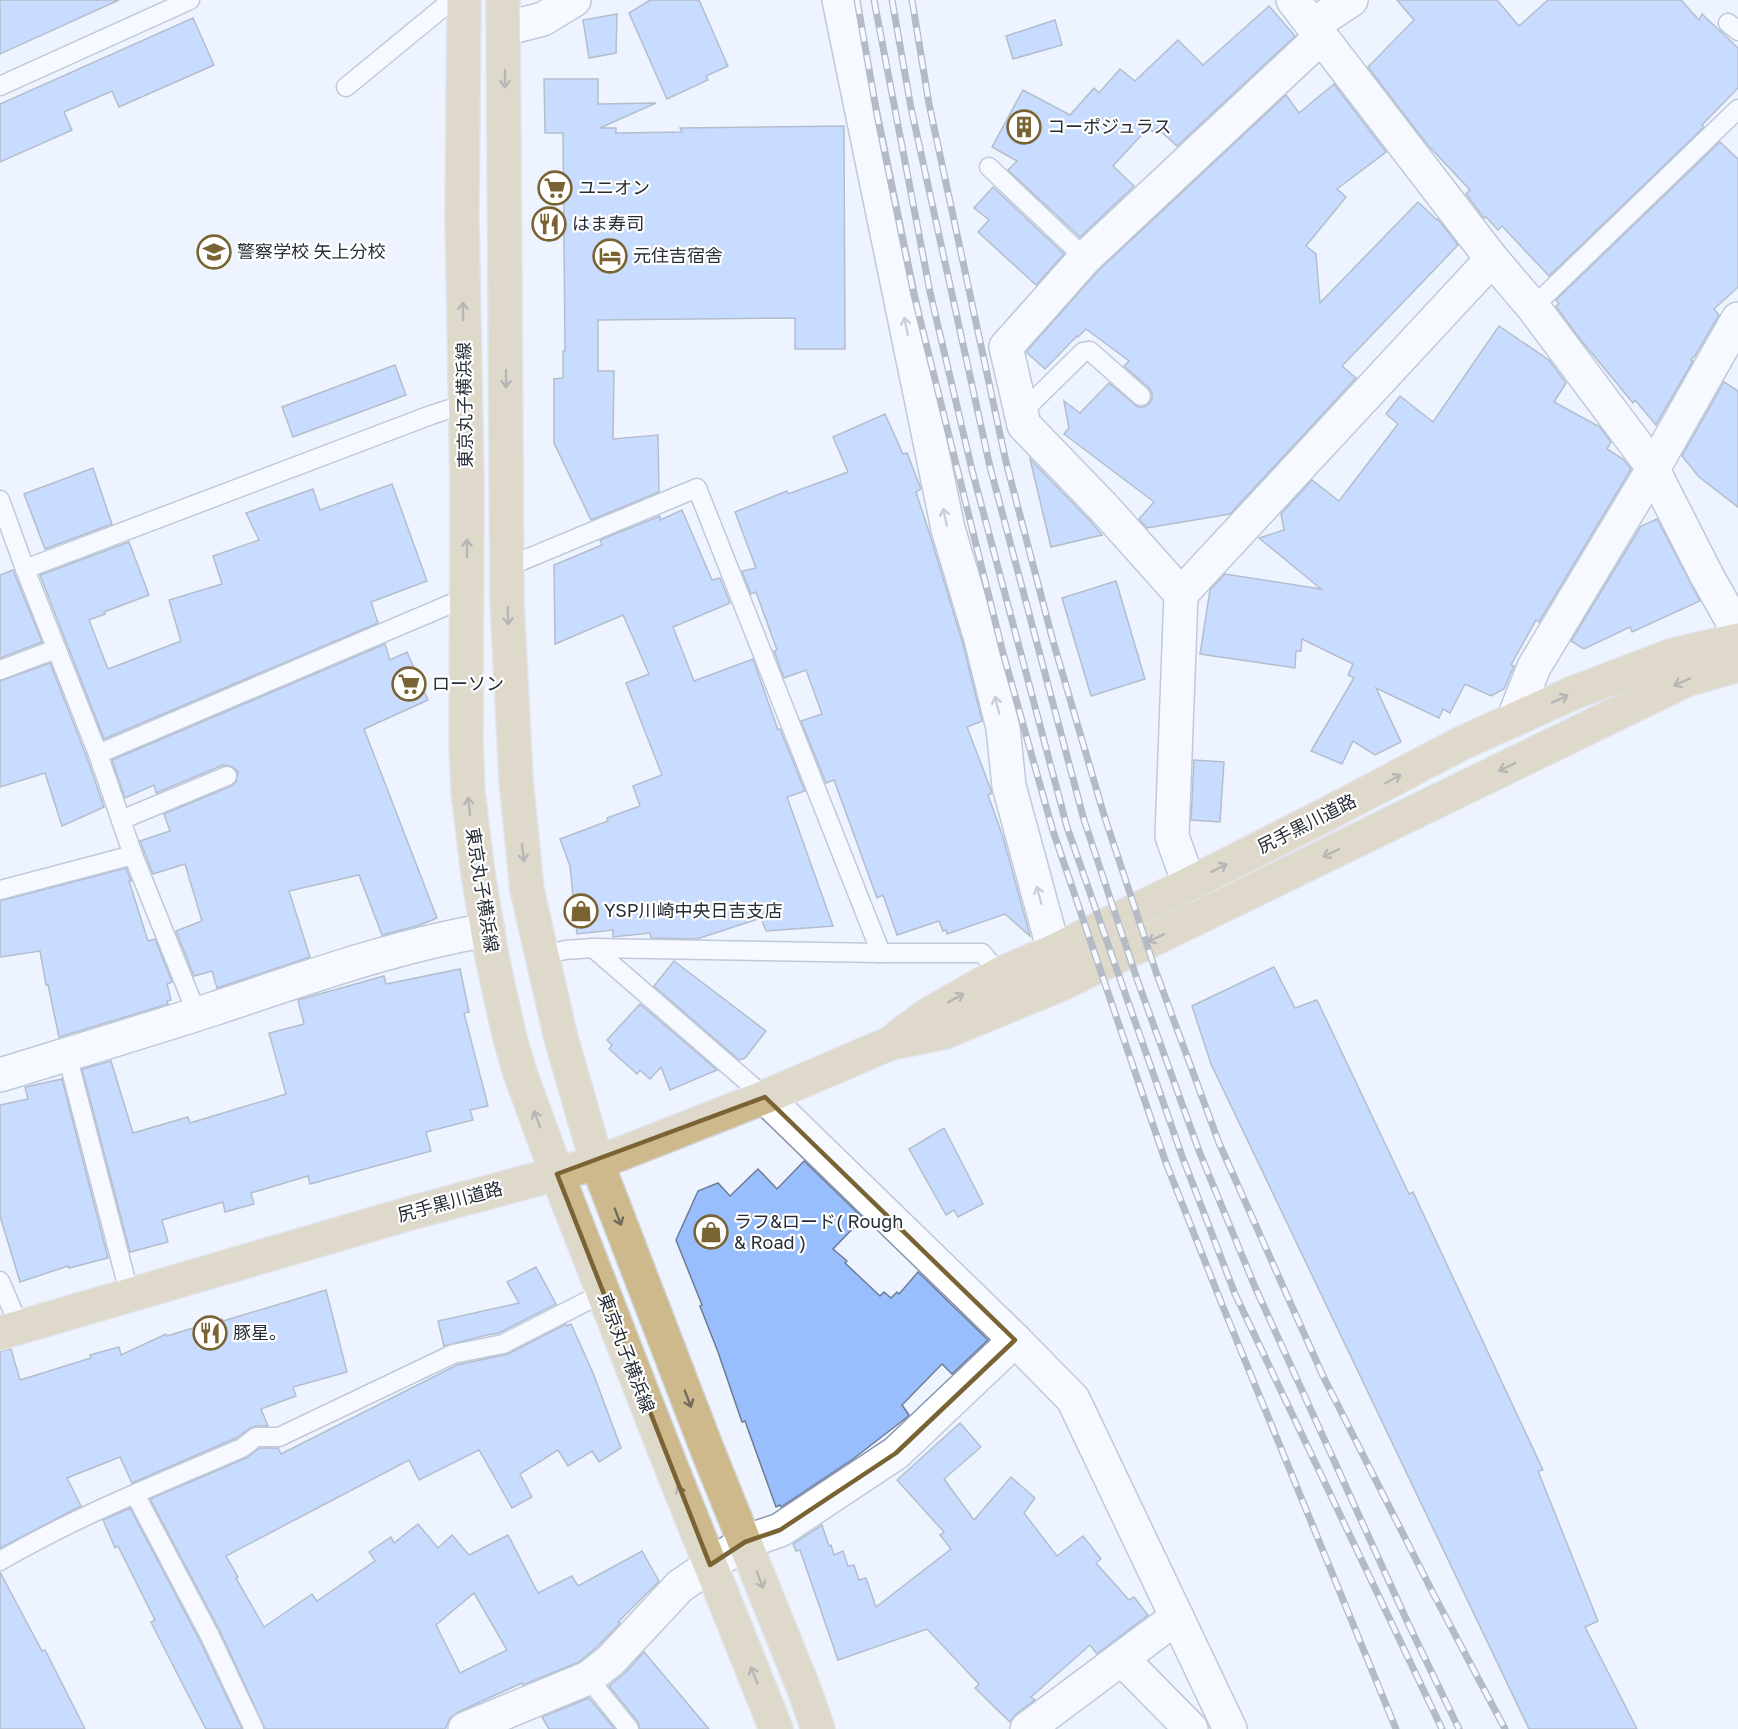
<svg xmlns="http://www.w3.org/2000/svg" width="1738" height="1729" font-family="'Golos Text','Noto Sans JP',sans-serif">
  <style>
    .building { fill: #98befe; stroke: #6e7b93; stroke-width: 1.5; fill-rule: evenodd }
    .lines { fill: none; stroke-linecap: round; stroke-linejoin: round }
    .lane-casing { stroke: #8795ad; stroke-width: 21 }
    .street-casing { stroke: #8795ad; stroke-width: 36 }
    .primary-casing { stroke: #cfd1d3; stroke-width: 36 }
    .lane { stroke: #fff; stroke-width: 18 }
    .street { stroke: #fff; stroke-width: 33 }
    .primary { stroke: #cdb98c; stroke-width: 33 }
    .rail-casing { stroke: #6f7580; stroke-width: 7 }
    .rail { stroke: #fff; stroke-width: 4.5; stroke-dasharray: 14; stroke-linecap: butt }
    .oneway { stroke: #726c5d }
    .oneway2 { stroke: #9ea0a5 }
    .marked { fill: none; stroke: #796333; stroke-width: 4.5; stroke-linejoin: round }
    .labels { text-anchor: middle; stroke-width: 4.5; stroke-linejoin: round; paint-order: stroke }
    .poi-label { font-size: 18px; fill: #272d37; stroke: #fff; text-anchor: start }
    .street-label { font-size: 18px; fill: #272d37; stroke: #fff }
  </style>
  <rect width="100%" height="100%" fill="#eef4ff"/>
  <g class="building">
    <path d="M 0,0 L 119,0 L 0,54 Z"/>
    <path d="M 650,0 L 699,0 L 728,66 L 706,76 L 708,80 L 667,99 L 629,13 Z"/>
    <path d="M 1397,0 L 1497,0 L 1519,26 L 1548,0 L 1681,0 L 1699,20 L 1702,14 L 1738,48 L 1738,88 L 1702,125 L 1704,127 L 1549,276 L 1502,226 L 1498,230 L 1486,217 L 1484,218 L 1466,194 L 1470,190 L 1426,143 L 1368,67 L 1414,20 Z"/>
    <path d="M 1269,6 L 1295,36 L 1177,146 L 1157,128 L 1153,132 L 1148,128 L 1113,166 L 1134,186 L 1080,237 L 1008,170 L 1017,161 L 992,147 L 1023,90 L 1070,115 L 1094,88 L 1099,93 L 1120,69 L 1135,81 L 1178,40 L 1203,65 Z"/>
    <path d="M 617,14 L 616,53 L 589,58 L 583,20 Z"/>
    <path d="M 193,18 L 214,65 L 119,107 L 112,91 L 64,112 L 72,130 L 0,162 L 0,104 Z"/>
    <path d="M 1055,20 L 1062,45 L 1013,59 L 1006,36 Z"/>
    <path d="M 544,79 L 598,79 L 598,104 L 656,103 L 600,128 L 616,128 L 616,133 L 682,132 L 680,128 L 844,126 L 845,349 L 795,349 L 795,318 L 598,320 L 598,371 L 614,371 L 613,439 L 658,435 L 659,492 L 591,520 L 554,443 L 554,379 L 563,378 L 563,351 L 565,351 L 563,133 L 545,133 Z"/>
    <path d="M 1334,84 L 1386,152 L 1337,189 L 1346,197 L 1306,246 L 1316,254 L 1320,303 L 1418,202 L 1437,220 L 1438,219 L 1458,245 L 1342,366 L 1356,378 L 1230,514 L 1147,528 L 1139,519 L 1154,502 L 1064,434 L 1069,428 L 1064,401 L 1080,413 L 1109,383 L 1134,404 L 1138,407 L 1144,407 L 1149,404 L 1152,399 L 1152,393 L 1149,388 L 1124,366 L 1129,361 L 1086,329 L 1078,337 L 1077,336 L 1045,369 L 1026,352 L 1098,271 L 1286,95 L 1299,113 Z"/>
    <path d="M 1720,142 L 1738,159 L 1738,287 L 1714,309 L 1719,315 L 1695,356 L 1691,360 L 1693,361 L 1656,425 L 1635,400 L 1633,403 L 1576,334 L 1556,306 L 1559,304 L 1556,300 Z"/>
    <path d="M 993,187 L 1064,254 L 1036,285 L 978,232 L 989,220 L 974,208 Z"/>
    <path d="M 1499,326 L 1549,360 L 1566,383 L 1554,402 L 1600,427 L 1611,442 L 1607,449 L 1623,459 L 1631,469 L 1539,622 L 1536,620 L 1511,665 L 1514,666 L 1504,689 L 1491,696 L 1465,684 L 1450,713 L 1443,709 L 1439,718 L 1376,688 L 1401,742 L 1375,755 L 1353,741 L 1342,764 L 1311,751 L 1354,678 L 1348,675 L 1353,664 L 1302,639 L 1301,651 L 1296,651 L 1295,668 L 1200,654 L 1210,590 L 1225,574 L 1321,589 L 1259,538 L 1284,530 L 1281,514 L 1312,480 L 1339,501 L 1398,424 L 1386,414 L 1400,396 L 1433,422 Z"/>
    <path d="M 395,365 L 406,395 L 293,437 L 282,407 Z"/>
    <path d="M 1724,382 L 1738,391 L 1738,507 L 1699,477 L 1682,456 Z"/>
    <path d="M 885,414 L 903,454 L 907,453 L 921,489 L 916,492 L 929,532 L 963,644 L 982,721 L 967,727 L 991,790 L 992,793 L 988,795 L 1003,837 L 1030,936 L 1005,914 L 947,934 L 946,930 L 943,931 L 939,921 L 897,935 L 883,895 L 877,898 L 834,780 L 826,783 L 801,721 L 822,714 L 806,670 L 784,678 L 774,651 L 777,650 L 756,592 L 751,594 L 742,571 L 756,568 L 735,512 L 787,491 L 788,494 L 848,472 L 833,437 Z"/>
    <path d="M 1030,459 L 1091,522 L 1102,535 L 1051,547 Z"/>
    <path d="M 93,468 L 112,524 L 45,549 L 24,494 Z"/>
    <path d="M 392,484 L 427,581 L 371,602 L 378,623 L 104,739 L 40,575 L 129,542 L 149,595 L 104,612 L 105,614 L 89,620 L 108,669 L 181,641 L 169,600 L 222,584 L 213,556 L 259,540 L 246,513 L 313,489 L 320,510 Z"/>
    <path d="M 682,510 L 712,580 L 720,578 L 730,603 L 673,627 L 694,681 L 753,659 L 778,730 L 780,729 L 805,791 L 787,797 L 833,926 L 766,931 L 761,918 L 697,939 L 651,938 L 650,933 L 613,937 L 613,930 L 577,934 L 570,866 L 560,839 L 608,821 L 607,818 L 640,806 L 633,786 L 662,775 L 626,683 L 649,674 L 623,615 L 555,644 L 554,565 L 602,545 L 600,540 L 660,516 L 660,520 Z"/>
    <path d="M 1657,519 L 1700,601 L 1632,632 L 1630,627 L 1584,649 L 1571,641 L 1641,526 Z"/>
    <path d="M 13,570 L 42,642 L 0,658 L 0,575 Z"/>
    <path d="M 1116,581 L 1145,679 L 1091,696 L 1062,598 Z"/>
    <path d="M 385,644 L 390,660 L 407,652 L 428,700 L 364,729 L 437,918 L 417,926 L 382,935 L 359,875 L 289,891 L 310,957 L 217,988 L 212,971 L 194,976 L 176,931 L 202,921 L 185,864 L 153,874 L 140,841 L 170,831 L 164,814 L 231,786 L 236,782 L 238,772 L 233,767 L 223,765 L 156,793 L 154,785 L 125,798 L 112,760 Z"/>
    <path d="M 50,663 L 87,758 L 104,807 L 62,826 L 45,773 L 0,787 L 0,681 Z"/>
    <path d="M 1194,760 L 1224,762 L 1220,822 L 1191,820 Z"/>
    <path d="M 126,868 L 131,881 L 129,881 L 148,941 L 155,939 L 172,982 L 167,984 L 171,1000 L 167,1001 L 168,1004 L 59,1037 L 48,985 L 46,985 L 40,951 L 0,957 L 0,901 Z"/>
    <path d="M 674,961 L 766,1031 L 745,1058 L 739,1060 L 654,986 Z"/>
    <path d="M 1274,967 L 1295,1008 L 1317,1000 L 1409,1194 L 1413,1192 L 1543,1470 L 1538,1471 L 1598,1621 L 1585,1627 L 1637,1729 L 1529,1729 L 1211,1064 L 1192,1006 Z"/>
    <path d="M 460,969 L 469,1012 L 464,1013 L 488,1106 L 470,1110 L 473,1120 L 426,1132 L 431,1151 L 310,1184 L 308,1176 L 251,1193 L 254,1204 L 225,1212 L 223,1202 L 162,1220 L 168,1242 L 130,1252 L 82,1069 L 111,1061 L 133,1133 L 188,1117 L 190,1123 L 286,1094 L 269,1033 L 304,1024 L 298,1000 L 384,976 L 386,984 Z"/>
    <path d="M 640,1004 L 717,1070 L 670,1090 L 661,1067 L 650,1079 L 640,1070 L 637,1074 L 609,1049 L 612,1045 L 607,1040 Z"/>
    <path d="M 62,1079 L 108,1258 L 69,1268 L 68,1266 L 20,1282 L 0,1216 L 0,1105 L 28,1099 L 25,1087 Z"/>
    <path d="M 944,1128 L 983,1204 L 958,1217 L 954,1210 L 946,1215 L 909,1149 Z"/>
    <path d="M 804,1161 L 863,1218 L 833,1249 L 847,1261 L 845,1263 L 880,1296 L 884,1292 L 891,1298 L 897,1292 L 899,1294 L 918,1272 L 988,1340 L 952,1374 L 942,1364 L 902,1405 L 909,1415 L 906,1418 L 853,1459 L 781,1507 L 780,1505 L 776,1507 L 745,1421 L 742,1422 L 718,1352 L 700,1306 L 702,1305 L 676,1240 L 698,1191 L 718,1183 L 730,1196 L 758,1169 L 777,1189 Z"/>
    <path d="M 536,1267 L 556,1304 L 499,1333 L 487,1335 L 444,1346 L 438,1321 L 519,1303 L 507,1282 Z"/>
    <path d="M 326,1290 L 347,1372 L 293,1387 L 296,1396 L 261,1409 L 268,1426 L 256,1426 L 250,1428 L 236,1438 L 132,1483 L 120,1457 L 67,1478 L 81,1506 L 0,1548 L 0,1351 L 11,1349 L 20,1380 L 91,1358 L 90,1355 L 119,1347 L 121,1355 L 166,1334 L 167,1336 L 222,1319 L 223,1321 Z"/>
    <path d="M 566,1324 L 567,1326 L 571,1324 L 593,1373 L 621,1448 L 599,1462 L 592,1451 L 568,1466 L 558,1450 L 520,1474 L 532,1497 L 512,1508 L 479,1450 L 419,1480 L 409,1460 L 226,1556 L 238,1577 L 236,1578 L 264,1627 L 312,1594 L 317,1601 L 375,1561 L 369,1552 L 391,1537 L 394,1543 L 418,1524 L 438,1548 L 452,1535 L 469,1555 L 508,1535 L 538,1593 L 572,1576 L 578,1586 L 642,1551 L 659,1581 L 618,1622 L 620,1623 L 597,1647 L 579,1662 L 523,1685 L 522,1683 L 458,1712 L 450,1718 L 445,1729 L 265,1729 L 220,1631 L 150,1499 L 246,1458 L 260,1448 L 278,1448 L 281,1454 L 457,1365 L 508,1354 ZM 474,1593 L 507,1650 L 460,1673 L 436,1625 Z"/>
    <path d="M 960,1423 L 981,1447 L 944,1479 L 974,1520 L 1011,1477 L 1035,1498 L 1024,1513 L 1057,1556 L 1083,1536 L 1101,1559 L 1096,1563 L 1129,1600 L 1134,1597 L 1148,1615 L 1097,1654 L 1090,1645 L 1031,1697 L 1035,1700 L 1016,1714 L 1010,1722 L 975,1688 L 979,1684 L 927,1629 L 838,1660 L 800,1550 L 796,1551 L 793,1544 L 822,1525 L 829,1546 L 831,1545 L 834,1555 L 843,1551 L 848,1566 L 854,1565 L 859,1580 L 866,1578 L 876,1607 L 951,1549 L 940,1535 L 944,1532 L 897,1480 Z"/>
    <path d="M 130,1508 L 200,1641 L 242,1729 L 206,1729 L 183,1685 L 151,1622 L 155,1620 L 118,1546 L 115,1548 L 103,1520 Z"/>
    <path d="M 0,1572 L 42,1651 L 45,1650 L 85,1729 L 0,1729 Z"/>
    <path d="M 644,1652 L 709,1729 L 640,1729 L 638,1722 L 609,1686 L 624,1674 Z"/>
    <path d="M 589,1698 L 615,1729 L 549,1729 L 542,1717 Z"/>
  </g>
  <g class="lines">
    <defs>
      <g id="lane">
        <path d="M 1728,23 L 1738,31"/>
        <path d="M 0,86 L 190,0"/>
        <path d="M 346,87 L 452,0"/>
        <path d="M 989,167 L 1085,258"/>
        <path d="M 1533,307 L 1738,109"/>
        <path d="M 1021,413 L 1083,352 L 1090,351 L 1141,396"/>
        <path d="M 0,500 L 25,569 L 98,754 L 133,855 L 197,1014"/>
        <path d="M 507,567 L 697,488 L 881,953"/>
        <path d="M 25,569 L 431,415 L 465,404"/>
        <path d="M 0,670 L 56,649"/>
        <path d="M 98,754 L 467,597"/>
        <path d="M 121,820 L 227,776"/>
        <path d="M 0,890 L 133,855"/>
        <path d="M 593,948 L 765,1097"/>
        <path d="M 541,955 L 565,950 L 593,948 L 881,953 L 982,953 L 1000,974"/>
        <path d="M 67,1055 L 130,1296"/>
        <path d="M 0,1281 L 20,1328"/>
        <path d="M 135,1494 L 210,1636 L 254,1729"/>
        <path d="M 0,1561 C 77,1516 160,1483 242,1448 L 256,1437 L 279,1437 L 453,1354 L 503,1344 L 603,1293"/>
        <path d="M 588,1678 L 629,1729"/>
      </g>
      <g id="street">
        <path d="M 839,0 L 948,529 L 981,639 L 1003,728 L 1009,786 L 1054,951"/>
        <path d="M 1293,0 L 1492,259 L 1533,307 L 1649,462 L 1707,576 L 1738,631"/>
        <path d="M 1313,25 L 1351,0"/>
        <path d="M 504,29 L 543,19 L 574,0"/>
        <path d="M 1181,594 L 1492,259"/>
        <path d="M 1513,720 L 1534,667 L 1653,469 L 1738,319"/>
        <path d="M 1189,884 L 1172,836 L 1181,594 L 1105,509 L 1024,425 L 1006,347 L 1085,258 L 1321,37"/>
        <path d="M 0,1075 C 71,1053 142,1032 213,1009 C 303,979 394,946 488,930"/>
        <path d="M 765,1097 L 1015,1340 L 1073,1399 L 1230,1729"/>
        <path d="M 1122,1659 L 1191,1729"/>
        <path d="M 465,1729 L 588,1678 L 610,1661 L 680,1586 L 745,1542 L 780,1530 L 896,1453 L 1015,1340"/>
        <path d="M 1027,1729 L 1177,1617"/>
      </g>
      <g id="primary">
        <path d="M 464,0 L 462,216 L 467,486 L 466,742 L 468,792 L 478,874 L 492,957 L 509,1035 L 520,1073 L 557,1174 L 670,1464 L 776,1729"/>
        <path d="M 503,0 L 507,601 L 516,780 L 527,890 L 561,1038 L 597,1163 L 707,1449 L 804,1689 L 818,1729"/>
        <path d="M 899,1036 L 929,1014 L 1000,974 L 1054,951 L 1189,884 L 1327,814 L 1462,743 L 1573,693 L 1673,655 L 1738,640"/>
        <path d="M 0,1333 L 411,1213 L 597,1163 L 765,1097 L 891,1043 L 945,1032 L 1059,985 L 1686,680 L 1738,665"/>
      </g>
    </defs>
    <use href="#lane" class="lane-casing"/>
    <use href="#street" class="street-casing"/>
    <use href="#primary" class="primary-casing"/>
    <use href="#lane" class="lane"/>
    <use href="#street" class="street"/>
    <use href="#primary" class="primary"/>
    <defs>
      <g id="rail">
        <path d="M 857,0 L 877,115 L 914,295 L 1003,653 L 1053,831 L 1166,1163 L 1221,1302 L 1396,1729"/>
        <path d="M 874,0 L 930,292 L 972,470 L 1067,827 L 1182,1156 L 1235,1294 L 1442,1729"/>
        <path d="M 892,0 L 911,108 L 990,467 L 1084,820 L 1138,982 L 1199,1151 L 1255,1287 L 1407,1621 L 1459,1729"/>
        <path d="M 912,0 L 929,104 L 1006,462 L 1053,641 L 1104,815 L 1156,972 L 1219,1143 L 1323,1376 L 1434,1595 L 1505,1729"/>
      </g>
    </defs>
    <use href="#rail" class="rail-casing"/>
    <use href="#rail" class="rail"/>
  </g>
  <defs><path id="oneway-shaft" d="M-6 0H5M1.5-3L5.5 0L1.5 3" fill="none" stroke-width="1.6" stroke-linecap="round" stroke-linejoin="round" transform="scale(1.5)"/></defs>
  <g class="oneway">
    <use href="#oneway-shaft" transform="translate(505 79) rotate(90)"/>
    <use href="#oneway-shaft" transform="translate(463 311) rotate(-91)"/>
    <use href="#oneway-shaft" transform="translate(506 379) rotate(90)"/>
    <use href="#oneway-shaft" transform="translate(467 548) rotate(-90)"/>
    <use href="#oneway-shaft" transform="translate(508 616) rotate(88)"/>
    <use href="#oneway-shaft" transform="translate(1682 682) rotate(157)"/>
    <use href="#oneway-shaft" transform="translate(1560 699) rotate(-24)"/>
    <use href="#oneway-shaft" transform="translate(1507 767) rotate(154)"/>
    <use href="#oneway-shaft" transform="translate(1393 779) rotate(-28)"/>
    <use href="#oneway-shaft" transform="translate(469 806) rotate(-97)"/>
    <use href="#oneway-shaft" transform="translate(523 853) rotate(83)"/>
    <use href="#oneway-shaft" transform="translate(1331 853) rotate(154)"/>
    <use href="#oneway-shaft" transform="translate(1219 868) rotate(-27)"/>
    <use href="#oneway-shaft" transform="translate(1156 938) rotate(154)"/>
    <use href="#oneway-shaft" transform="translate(956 998) rotate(-29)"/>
    <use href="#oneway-shaft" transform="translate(537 1119) rotate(-110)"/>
    <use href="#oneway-shaft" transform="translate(618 1217) rotate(69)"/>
    <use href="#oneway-shaft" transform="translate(688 1399) rotate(69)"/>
    <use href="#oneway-shaft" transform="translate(681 1494) rotate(-112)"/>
    <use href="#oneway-shaft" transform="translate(760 1580) rotate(69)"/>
    <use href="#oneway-shaft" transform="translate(754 1675) rotate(-112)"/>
  </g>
  <g class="oneway2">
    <use href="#oneway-shaft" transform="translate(906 326) rotate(-102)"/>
    <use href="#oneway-shaft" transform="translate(945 517) rotate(-102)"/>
    <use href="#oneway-shaft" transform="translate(997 705) rotate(-104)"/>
    <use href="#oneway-shaft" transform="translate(1039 895) rotate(-105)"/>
  </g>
  <path d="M0 0H1738V1729H0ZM 765,1097 L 1015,1340 L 896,1453 L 780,1530 L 745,1542 L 710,1565 L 557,1174 Z" fill="#eef4ff" fill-opacity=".55" fill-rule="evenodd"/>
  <path class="marked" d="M 765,1097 L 1015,1340 L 896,1453 L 780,1530 L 745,1542 L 710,1565 L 557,1174 Z"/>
  <defs>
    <symbol id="building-ring" viewBox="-11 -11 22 22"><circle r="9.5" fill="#fff" stroke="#796333" stroke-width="1.5"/><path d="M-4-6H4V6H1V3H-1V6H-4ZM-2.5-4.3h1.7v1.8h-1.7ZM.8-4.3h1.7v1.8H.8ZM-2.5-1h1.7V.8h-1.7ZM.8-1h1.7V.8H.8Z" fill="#796333"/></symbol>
    <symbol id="supermarket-ring" viewBox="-11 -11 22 22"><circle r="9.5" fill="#fff" stroke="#796333" stroke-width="1.5"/><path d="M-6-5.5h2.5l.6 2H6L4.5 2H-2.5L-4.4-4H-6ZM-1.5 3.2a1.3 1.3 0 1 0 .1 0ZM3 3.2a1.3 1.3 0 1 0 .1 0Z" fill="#796333"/></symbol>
    <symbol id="restaurant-ring" viewBox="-11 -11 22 22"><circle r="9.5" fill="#fff" stroke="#796333" stroke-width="1.5"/><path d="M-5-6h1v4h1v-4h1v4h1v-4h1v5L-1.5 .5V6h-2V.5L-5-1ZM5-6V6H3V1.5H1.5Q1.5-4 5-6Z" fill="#796333"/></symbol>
    <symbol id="university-ring" viewBox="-11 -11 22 22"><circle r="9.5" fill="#fff" stroke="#796333" stroke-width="1.5"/><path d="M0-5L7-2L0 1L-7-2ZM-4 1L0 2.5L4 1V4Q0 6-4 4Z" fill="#796333"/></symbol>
    <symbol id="hotel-ring" viewBox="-11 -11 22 22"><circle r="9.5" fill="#fff" stroke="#796333" stroke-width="1.5"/><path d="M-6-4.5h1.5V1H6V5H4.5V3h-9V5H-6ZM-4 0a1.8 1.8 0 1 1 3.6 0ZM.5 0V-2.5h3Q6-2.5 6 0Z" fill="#796333"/></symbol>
    <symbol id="shop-ring" viewBox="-11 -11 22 22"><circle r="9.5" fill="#fff" stroke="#796333" stroke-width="1.5"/><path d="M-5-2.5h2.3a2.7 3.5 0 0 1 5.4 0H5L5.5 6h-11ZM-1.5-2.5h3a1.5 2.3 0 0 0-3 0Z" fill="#796333"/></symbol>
  </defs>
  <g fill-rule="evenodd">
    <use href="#building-ring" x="1005" y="108" width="38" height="38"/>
    <use href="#supermarket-ring" x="536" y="169" width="38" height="38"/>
    <use href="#restaurant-ring" x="530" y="205" width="38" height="38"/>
    <use href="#university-ring" x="195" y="233" width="38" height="38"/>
    <use href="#hotel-ring" x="591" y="237" width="38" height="38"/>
    <use href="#supermarket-ring" x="390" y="665" width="38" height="38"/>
    <use href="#shop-ring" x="562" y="892" width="38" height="38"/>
    <use href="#shop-ring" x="692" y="1213" width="38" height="38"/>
    <use href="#restaurant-ring" x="191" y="1314" width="38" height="38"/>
  </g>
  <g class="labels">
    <g class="poi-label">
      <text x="1047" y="133">コーポジュラス</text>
      <text x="578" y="194">ユニオン</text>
      <text x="572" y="230">はま寿司</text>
      <text x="237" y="258">警察学校 矢上分校</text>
      <text x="633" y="262">元住吉宿舎</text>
      <text x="432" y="690">ローソン</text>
      <text x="604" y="917">YSP川崎中央日吉支店</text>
      <text x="734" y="1228">ラフ&amp;ロード( Rough<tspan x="734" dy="21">&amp; Road )</tspan></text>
      <text x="233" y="1339">豚星。</text>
    </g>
    <g class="street-label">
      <text transform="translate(465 405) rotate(-91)" y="6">東京丸子横浜線</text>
      <text transform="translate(1307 824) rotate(-27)" y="6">尻手黒川道路</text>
      <text transform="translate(482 890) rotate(81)" y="6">東京丸子横浜線</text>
      <text transform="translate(450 1202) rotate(-15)" y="6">尻手黒川道路</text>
      <text transform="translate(626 1353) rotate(69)" y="6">東京丸子横浜線</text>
    </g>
  </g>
</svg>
